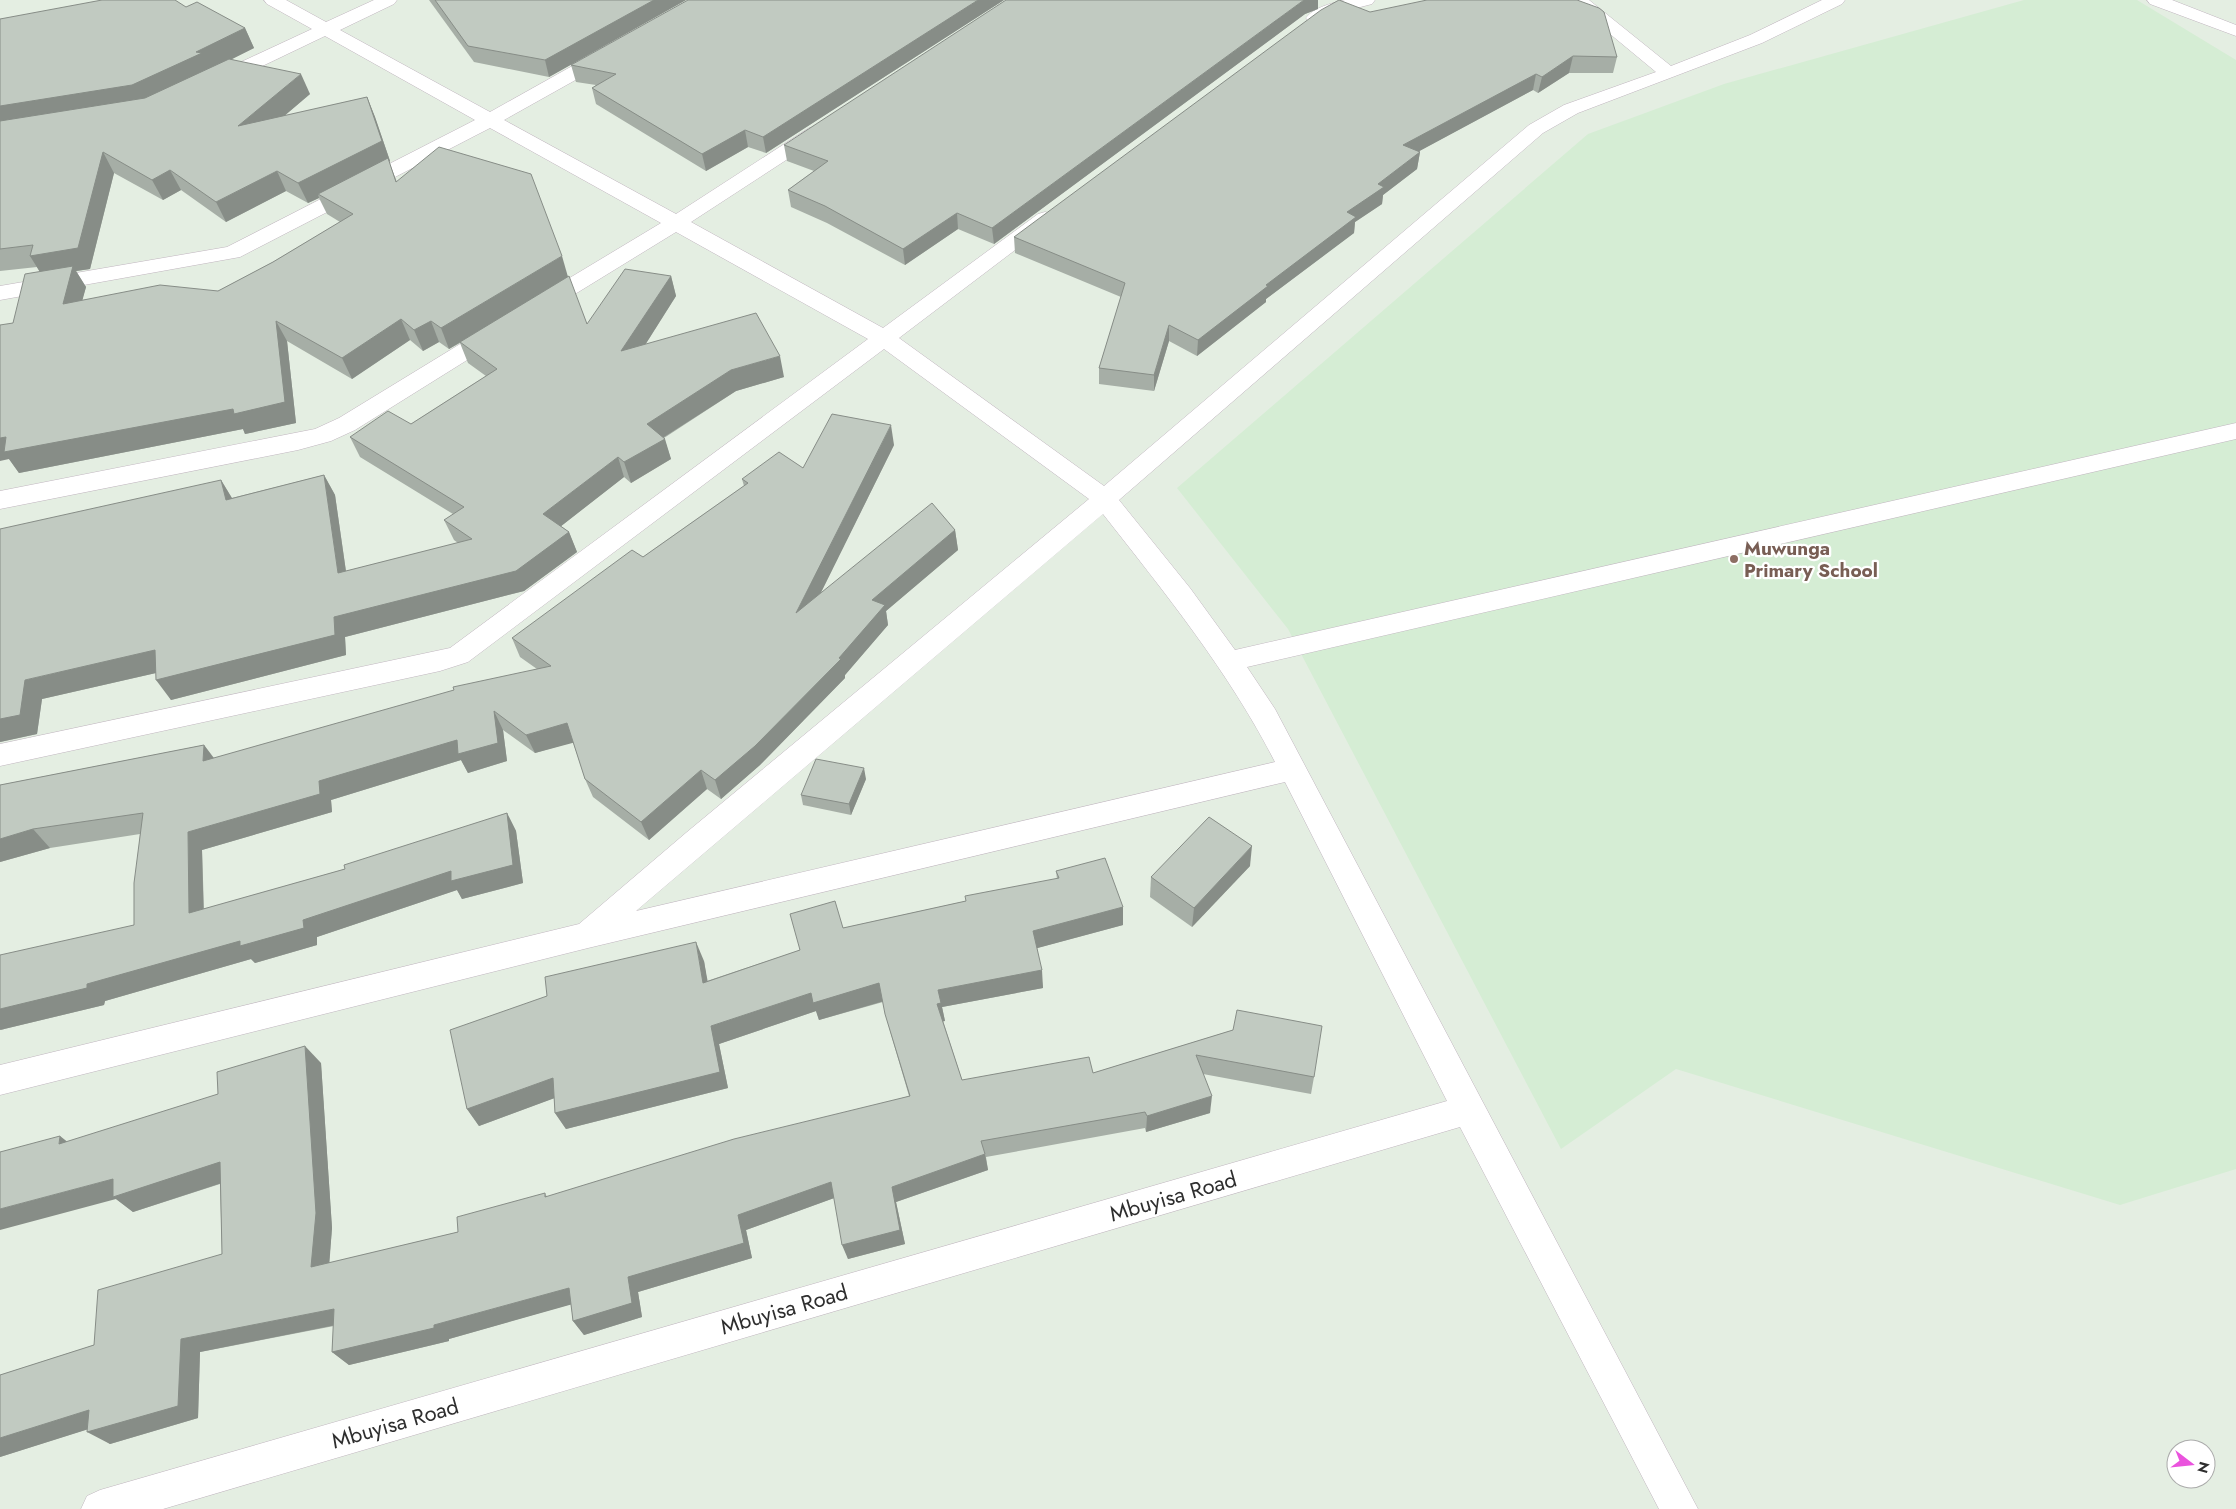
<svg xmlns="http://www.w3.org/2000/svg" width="2236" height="1509" font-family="Jost,sans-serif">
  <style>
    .education { fill: #d5edd4 }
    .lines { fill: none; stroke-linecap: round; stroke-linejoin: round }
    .minor-casing { stroke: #c0b5bf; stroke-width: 1 }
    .minor { fill: #fff; fill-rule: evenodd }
    .wall { fill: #a6aea6; fill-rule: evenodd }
    .shaded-wall { fill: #878d87 }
    .building { fill: #c1cac1; stroke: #878d87 }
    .education-dot { fill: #8d6e63; stroke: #fff; stroke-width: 2 }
    .labels { text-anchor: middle; stroke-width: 4.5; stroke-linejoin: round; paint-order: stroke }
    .education-label { font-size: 19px; font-weight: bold; fill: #785e54; stroke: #fff; text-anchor: start }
    .near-street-label { font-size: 22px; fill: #2e2e2e; stroke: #fff }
  </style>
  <rect width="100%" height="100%" fill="#e4eee2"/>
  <path class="education" d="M 2024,0 L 2137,0 L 2236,60 L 2236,1169 L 2120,1205 L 1676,1069 L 1561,1149 L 1288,629 L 1177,488 L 1588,134 L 1724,84 Z"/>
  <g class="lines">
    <defs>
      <g id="minor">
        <path d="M 264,0 L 286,0 L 326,22 L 374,0 L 397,0 L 394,4 L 340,30 L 490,112 L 599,51 L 613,51 L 615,55 L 613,59 L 504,120 L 676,214 L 809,128 L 823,128 L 826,132 L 823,136 L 691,222 L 883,328 L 1038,214 L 1045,212 L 1052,214 L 1055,218 L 1052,222 L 899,338 L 1104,486 L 1529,125 L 1564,105 L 1656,72 L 1569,0 L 1589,0 L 1671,66 L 1750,35 L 1822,0 L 1845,0 L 1842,4 L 1762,43 L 1578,113 L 1543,133 L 1119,500 L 1190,588 L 1235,650 L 2236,423 L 2236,439 L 1247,667 L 1275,709 L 1698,1509 L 1659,1509 L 1460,1127 L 163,1509 L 81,1509 L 87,1496 L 100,1490 L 1447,1101 L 1285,782 L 588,948 L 0,1095 L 0,1065 L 579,924 L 687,832 L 1089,499 L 884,349 L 468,662 L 440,671 L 0,766 L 0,744 L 450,648 L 868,339 L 676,232 L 549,310 L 541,312 L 533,310 L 530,305 L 533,300 L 661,223 L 490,128 L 240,257 L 0,300 L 0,286 L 227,247 L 475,120 L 325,36 L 227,83 L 213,83 L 211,79 L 213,75 L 312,29 L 267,4 ZM 1103,514 C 1165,593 1229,672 1275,762 L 636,911 Z"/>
        <path d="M 1345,0 L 1375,0 L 1372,4 L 1341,12 L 1321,22 L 1309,22 L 1306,18 C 1314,7 1333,3 1345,0 Z"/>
        <path d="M 2147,0 L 2172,0 L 2236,25 L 2236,36 L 2150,4 Z"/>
        <path d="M 496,325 L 504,327 L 507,332 L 504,337 L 355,430 L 331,441 L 298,450 L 0,509 L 0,491 L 315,429 L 339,418 L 488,327 Z"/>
      </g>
    </defs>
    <use href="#minor" class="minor-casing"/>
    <use href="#minor" class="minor"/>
  </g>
  <g class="wall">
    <path d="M 429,0 L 686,0 L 549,77 L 474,62 Z"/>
    <path d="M 1004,0 L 766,153 L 748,147 L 706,171 L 596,104 L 592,88 L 596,85 L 576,82 L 571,65 Z"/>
    <path d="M 186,7 L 245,28 L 254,48 L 232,59 L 310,94 L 284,116 L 367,97 L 375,117 L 390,161 L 389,162 L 397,182 L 568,276 L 587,324 L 671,276 L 676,296 L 645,345 L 784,377 L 736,391 L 664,438 L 671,459 L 631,483 L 624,477 L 561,526 L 569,532 L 577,552 L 524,591 L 345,637 L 346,655 L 171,700 L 156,673 L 42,699 L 37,734 L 0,742 L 221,480 L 232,498 L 324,475 L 335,495 L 346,571 L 458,543 L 454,540 L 444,520 L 453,514 L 360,457 L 350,437 L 411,424 L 486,376 L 468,363 L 460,343 L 449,349 L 439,342 L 423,351 L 410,340 L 352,379 L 287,341 L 296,423 L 245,434 L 243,429 L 19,473 L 9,459 L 13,323 L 40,272 L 37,267 L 0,271 L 0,19 ZM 114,173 L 163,200 L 181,190 L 226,222 L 286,191 L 308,203 L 319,198 L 327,214 L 340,222 L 273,262 L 218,291 L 82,300 L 86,287 L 76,271 L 90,269 Z"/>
    <path d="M 1318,9 L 1305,14 L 994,244 L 958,229 L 905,265 L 827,223 L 791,207 L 788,190 L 814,171 L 787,161 L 784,145 Z"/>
    <path d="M 1370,12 L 1617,57 L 1613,73 L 1569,73 L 1538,93 L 1533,90 L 1419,151 L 1420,152 L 1417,169 L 1383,195 L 1382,204 L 1355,222 L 1354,233 L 1266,299 L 1266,302 L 1197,356 L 1169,341 L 1154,391 L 1099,384 L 1099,368 L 1121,297 L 1015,253 L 1014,237 Z"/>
    <path d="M 894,445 L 820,594 L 955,530 L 958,550 L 886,611 L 888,625 L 845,675 L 845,678 L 760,765 L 721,799 L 707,789 L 649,840 L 593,797 L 585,779 L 573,742 L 535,753 L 503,730 L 507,761 L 468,773 L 461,760 L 331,800 L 332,812 L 202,850 L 204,909 L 345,869 L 507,813 L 516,831 L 523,883 L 462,899 L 457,890 L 317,937 L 317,945 L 255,963 L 251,959 L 105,1001 L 104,1005 L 0,1030 L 134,925 L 140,834 L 50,848 L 0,862 L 0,785 L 204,745 L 214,758 L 537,669 L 520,657 L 512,638 L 643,557 L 744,486 L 742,479 L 803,468 Z"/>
    <path d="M 866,779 L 851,815 L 803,805 L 801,795 Z"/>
    <path d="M 1250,866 L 1192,927 L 1150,897 L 1151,877 Z"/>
    <path d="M 1056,871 L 1123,907 L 1123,925 L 1037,948 L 1043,988 L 942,1007 L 945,1021 L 943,1021 L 962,1080 L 1093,1073 L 1233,1030 L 1314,1077 L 1311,1094 L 1203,1074 L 1210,1113 L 1146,1132 L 1145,1128 L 986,1157 L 988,1170 L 896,1202 L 905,1244 L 848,1259 L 834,1198 L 746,1230 L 752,1258 L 638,1292 L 642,1317 L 584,1335 L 573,1321 L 571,1304 L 449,1339 L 449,1341 L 349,1365 L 332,1352 L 334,1326 L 200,1352 L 198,1418 L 110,1444 L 88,1429 L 0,1457 L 0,1375 L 94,1345 L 222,1254 L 220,1184 L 133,1212 L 116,1199 L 60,1136 L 67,1142 L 321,1063 L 332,1228 L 329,1263 L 458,1232 L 545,1193 L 547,1197 L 909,1096 L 890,1031 L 883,1002 L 819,1020 L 816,1011 L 719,1044 L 728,1088 L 566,1129 L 555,1113 L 554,1098 L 479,1126 L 467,1109 L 704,961 L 707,981 L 800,950 L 843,928 L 966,901 L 1057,879 Z"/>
  </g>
  <g class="shaded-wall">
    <path d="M 654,0 L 686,0 L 549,77 L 545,60 Z"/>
    <path d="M 978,0 L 1004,0 L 766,153 L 763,137 Z"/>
    <path d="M 1304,0 L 1318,0 L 1318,9 L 1305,14 L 994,244 L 992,228 Z"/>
    <path d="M 245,28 L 254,48 L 210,70 L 142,105 L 0,128 L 0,106 L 196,52 Z"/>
    <path d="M 1573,56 L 1569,73 L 1538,93 L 1542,77 Z"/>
    <path d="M 301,74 L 310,94 L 248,147 L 238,126 Z"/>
    <path d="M 1536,74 L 1533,90 L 1401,161 L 1403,145 Z"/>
    <path d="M 367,97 L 375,117 L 390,161 L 389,162 L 404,203 L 396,182 L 318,194 L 319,198 L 308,203 L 298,183 Z"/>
    <path d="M 745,130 L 748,147 L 706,171 L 702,154 Z"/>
    <path d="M 103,152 L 114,173 L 90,269 L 76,271 L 86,287 L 76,324 L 63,304 L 43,277 L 30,256 Z"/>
    <path d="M 1420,152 L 1417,169 L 1383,195 L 1382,204 L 1355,222 L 1354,233 L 1266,299 L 1266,302 L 1197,356 L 1198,340 L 1266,285 L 1378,184 Z"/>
    <path d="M 170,170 L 181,190 L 163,200 L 152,180 Z"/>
    <path d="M 277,171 L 286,191 L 226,222 L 216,202 Z"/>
    <path d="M 957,213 L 958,229 L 905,265 L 903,249 Z"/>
    <path d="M 562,256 L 568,277 L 449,349 L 441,328 Z"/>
    <path d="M 671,276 L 676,296 L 628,372 L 621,351 Z"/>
    <path d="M 401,319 L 410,340 L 352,379 L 342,358 Z"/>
    <path d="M 276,321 L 287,341 L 296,423 L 245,434 L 243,429 L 19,473 L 9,459 L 0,461 L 0,438 Z"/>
    <path d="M 431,321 L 439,342 L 423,351 L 414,330 Z"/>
    <path d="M 1169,325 L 1169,341 L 1154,391 L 1154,375 Z"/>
    <path d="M 780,356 L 784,377 L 736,391 L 653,444 L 647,424 L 731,370 Z"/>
    <path d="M 891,425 L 894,445 L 801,633 L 796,613 Z"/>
    <path d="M 665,439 L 671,459 L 631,483 L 624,462 Z"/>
    <path d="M 618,457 L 624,477 L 551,534 L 543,514 Z"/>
    <path d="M 324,475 L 335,495 L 349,593 L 338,573 Z"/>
    <path d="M 221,480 L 233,500 L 226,500 Z"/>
    <path d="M 955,530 L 958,550 L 886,611 L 888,625 L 845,675 L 845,678 L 760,765 L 721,799 L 715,780 L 839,658 L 872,600 Z"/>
    <path d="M 569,532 L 577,552 L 524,591 L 345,637 L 346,655 L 171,700 L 156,680 Z"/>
    <path d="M 155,650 L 169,670 L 42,699 L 37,734 L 0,742 L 0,719 L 25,680 Z"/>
    <path d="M 494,711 L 503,730 L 507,761 L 468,773 L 461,760 L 331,800 L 332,812 L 202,850 L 204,930 L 189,913 L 188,832 L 319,781 Z"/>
    <path d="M 567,723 L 576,742 L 535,753 L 526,735 Z"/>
    <path d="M 204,745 L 218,764 L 203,761 Z"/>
    <path d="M 864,768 L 866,779 L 851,815 L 849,804 Z"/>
    <path d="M 701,770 L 707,789 L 649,840 L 641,822 Z"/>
    <path d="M 507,813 L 516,831 L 523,883 L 462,899 L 457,890 L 317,937 L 317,945 L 255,963 L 251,959 L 105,1001 L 104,1005 L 0,1030 L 0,1009 L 87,984 L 303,920 Z"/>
    <path d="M 33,829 L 50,848 L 0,862 L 0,839 Z"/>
    <path d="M 1252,846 L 1250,866 L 1192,927 L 1194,908 Z"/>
    <path d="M 1123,907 L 1123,925 L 1034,949 L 1033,931 Z"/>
    <path d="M 696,942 L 704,961 L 711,1000 L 703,983 Z"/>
    <path d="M 1042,970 L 1043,988 L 942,1007 L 945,1021 L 941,1022 L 937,1004 L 938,990 Z"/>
    <path d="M 879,983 L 884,1001 L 819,1020 L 816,1011 L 719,1044 L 728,1088 L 566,1129 L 555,1113 L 711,1026 L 811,993 Z"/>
    <path d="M 305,1046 L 321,1063 L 332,1228 L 328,1281 L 311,1267 Z"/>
    <path d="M 553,1078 L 563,1095 L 479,1126 L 467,1109 Z"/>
    <path d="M 1212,1096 L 1210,1113 L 1146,1132 L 1147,1116 Z"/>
    <path d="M 60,1136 L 80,1152 L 59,1144 Z"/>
    <path d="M 985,1154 L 988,1170 L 896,1202 L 905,1244 L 848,1259 L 842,1245 L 892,1187 Z"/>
    <path d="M 220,1162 L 237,1178 L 133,1212 L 116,1199 L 0,1230 L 0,1209 L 113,1179 Z"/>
    <path d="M 831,1182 L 837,1197 L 746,1230 L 752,1258 L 638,1292 L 642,1317 L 584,1335 L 573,1321 L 628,1277 L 738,1215 Z"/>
    <path d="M 569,1288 L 580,1302 L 449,1339 L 449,1341 L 349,1365 L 332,1352 L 434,1325 Z"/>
    <path d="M 334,1309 L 351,1322 L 200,1352 L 198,1418 L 110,1444 L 87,1432 L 181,1339 Z"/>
    <path d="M 89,1410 L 111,1422 L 0,1457 L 0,1438 Z"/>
  </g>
  <g class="building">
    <path d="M 102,0 L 175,0 L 186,7 L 197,2 L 245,28 L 196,52 L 202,53 L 132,85 L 0,106 L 0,19 Z"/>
    <path d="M 435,0 L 654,0 L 545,60 L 468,46 Z"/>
    <path d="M 688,0 L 978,0 L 763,137 L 745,130 L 702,154 L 592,88 L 616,74 L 571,65 Z"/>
    <path d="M 1006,0 L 1304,0 L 992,228 L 957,213 L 903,249 L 825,206 L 788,190 L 828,161 L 784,145 Z"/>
    <path d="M 1339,0 L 1370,12 L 1427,0 L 1577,0 L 1599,8 L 1604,12 L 1617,57 L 1573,56 L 1542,77 L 1536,74 L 1403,145 L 1420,152 L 1378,184 L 1384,187 L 1347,212 L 1356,217 L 1266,285 L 1268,286 L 1198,340 L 1169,325 L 1154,375 L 1099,368 L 1125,283 L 1014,237 L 1321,10 Z"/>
    <path d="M 229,59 L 301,74 L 238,126 L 367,97 L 382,141 L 298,183 L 277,171 L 216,202 L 170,170 L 152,180 L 103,152 L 78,248 L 30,256 L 33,245 L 0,249 L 0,121 L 145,98 Z"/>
    <path d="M 439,147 L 531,174 L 562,256 L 441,328 L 431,321 L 414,330 L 401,319 L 342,358 L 276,321 L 285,402 L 234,414 L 233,409 L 4,452 L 6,437 L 0,438 L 0,325 L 13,323 L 25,274 L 73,266 L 63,304 L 160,285 L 218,291 L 273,262 L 353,214 L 318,194 L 388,158 L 396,182 Z"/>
    <path d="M 625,269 L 671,276 L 621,351 L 756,313 L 780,356 L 731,370 L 647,424 L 665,439 L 624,462 L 618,457 L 543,514 L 569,532 L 516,571 L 334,617 L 335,635 L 156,680 L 155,650 L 25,680 L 20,715 L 0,719 L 0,529 L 221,480 L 226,500 L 324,475 L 338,573 L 472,539 L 444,520 L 464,507 L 350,437 L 388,411 L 411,424 L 497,369 L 460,342 L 569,276 L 587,324 Z"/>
    <path d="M 832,414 L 891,425 L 796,613 L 932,503 L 955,530 L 872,600 L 885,605 L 839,658 L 841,659 L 755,746 L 715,780 L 701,770 L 641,822 L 585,779 L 567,723 L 526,735 L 494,711 L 498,743 L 458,754 L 457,740 L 319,781 L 320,794 L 188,832 L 189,913 L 345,869 L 344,865 L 507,813 L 513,865 L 451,881 L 451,871 L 303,920 L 304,928 L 240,946 L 240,941 L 87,984 L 87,988 L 0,1009 L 0,955 L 134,925 L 134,883 L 143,813 L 33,829 L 0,839 L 0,785 L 204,745 L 203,761 L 454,690 L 453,687 L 551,666 L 512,638 L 632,550 L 643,557 L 748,483 L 742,479 L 779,452 L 803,468 Z"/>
    <path d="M 816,759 L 864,768 L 849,804 L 801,795 Z"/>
    <path d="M 1209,817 L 1252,846 L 1194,908 L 1151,877 Z"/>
    <path d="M 1105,858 L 1123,907 L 1033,931 L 1042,970 L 938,990 L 941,1003 L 937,1004 L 962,1080 L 1089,1057 L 1093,1073 L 1233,1030 L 1237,1010 L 1322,1026 L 1314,1077 L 1196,1055 L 1212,1096 L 1147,1116 L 1145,1112 L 981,1141 L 985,1154 L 892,1187 L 900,1230 L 842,1245 L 831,1182 L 738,1215 L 744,1243 L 628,1277 L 632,1303 L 573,1321 L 569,1288 L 434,1325 L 434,1328 L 332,1352 L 334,1309 L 181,1339 L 178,1406 L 87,1432 L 89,1410 L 0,1438 L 0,1375 L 94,1345 L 98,1290 L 222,1254 L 220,1162 L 113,1197 L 113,1179 L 0,1209 L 0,1152 L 60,1136 L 59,1144 L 218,1094 L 217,1072 L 305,1046 L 316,1213 L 311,1267 L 458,1232 L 457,1217 L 545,1193 L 545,1197 L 734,1139 L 910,1096 L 885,1014 L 879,983 L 813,1003 L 811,993 L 711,1026 L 720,1072 L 555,1113 L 553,1078 L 467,1109 L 450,1030 L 547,996 L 545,977 L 696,942 L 703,983 L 800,950 L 790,914 L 835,901 L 843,928 L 966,901 L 965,896 L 1059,878 L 1056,871 Z"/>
  </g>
  <circle class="education-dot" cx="1734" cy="559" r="5"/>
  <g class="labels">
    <g class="education-label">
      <text x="1744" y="555">Muwunga<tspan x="1744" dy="22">Primary School</tspan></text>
    </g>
    <g class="near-street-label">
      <text transform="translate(1173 1196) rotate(-16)" y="8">Mbuyisa Road</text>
      <text transform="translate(784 1309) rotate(-16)" y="8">Mbuyisa Road</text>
      <text transform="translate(395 1423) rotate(-16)" y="8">Mbuyisa Road</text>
    </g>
  </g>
  <g transform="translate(2191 1464) rotate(106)"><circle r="24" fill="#ffffff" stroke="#ababab"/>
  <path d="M0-4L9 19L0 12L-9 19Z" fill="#ea53dd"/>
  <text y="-8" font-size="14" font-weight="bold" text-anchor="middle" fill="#2e2e2e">N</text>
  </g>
</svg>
